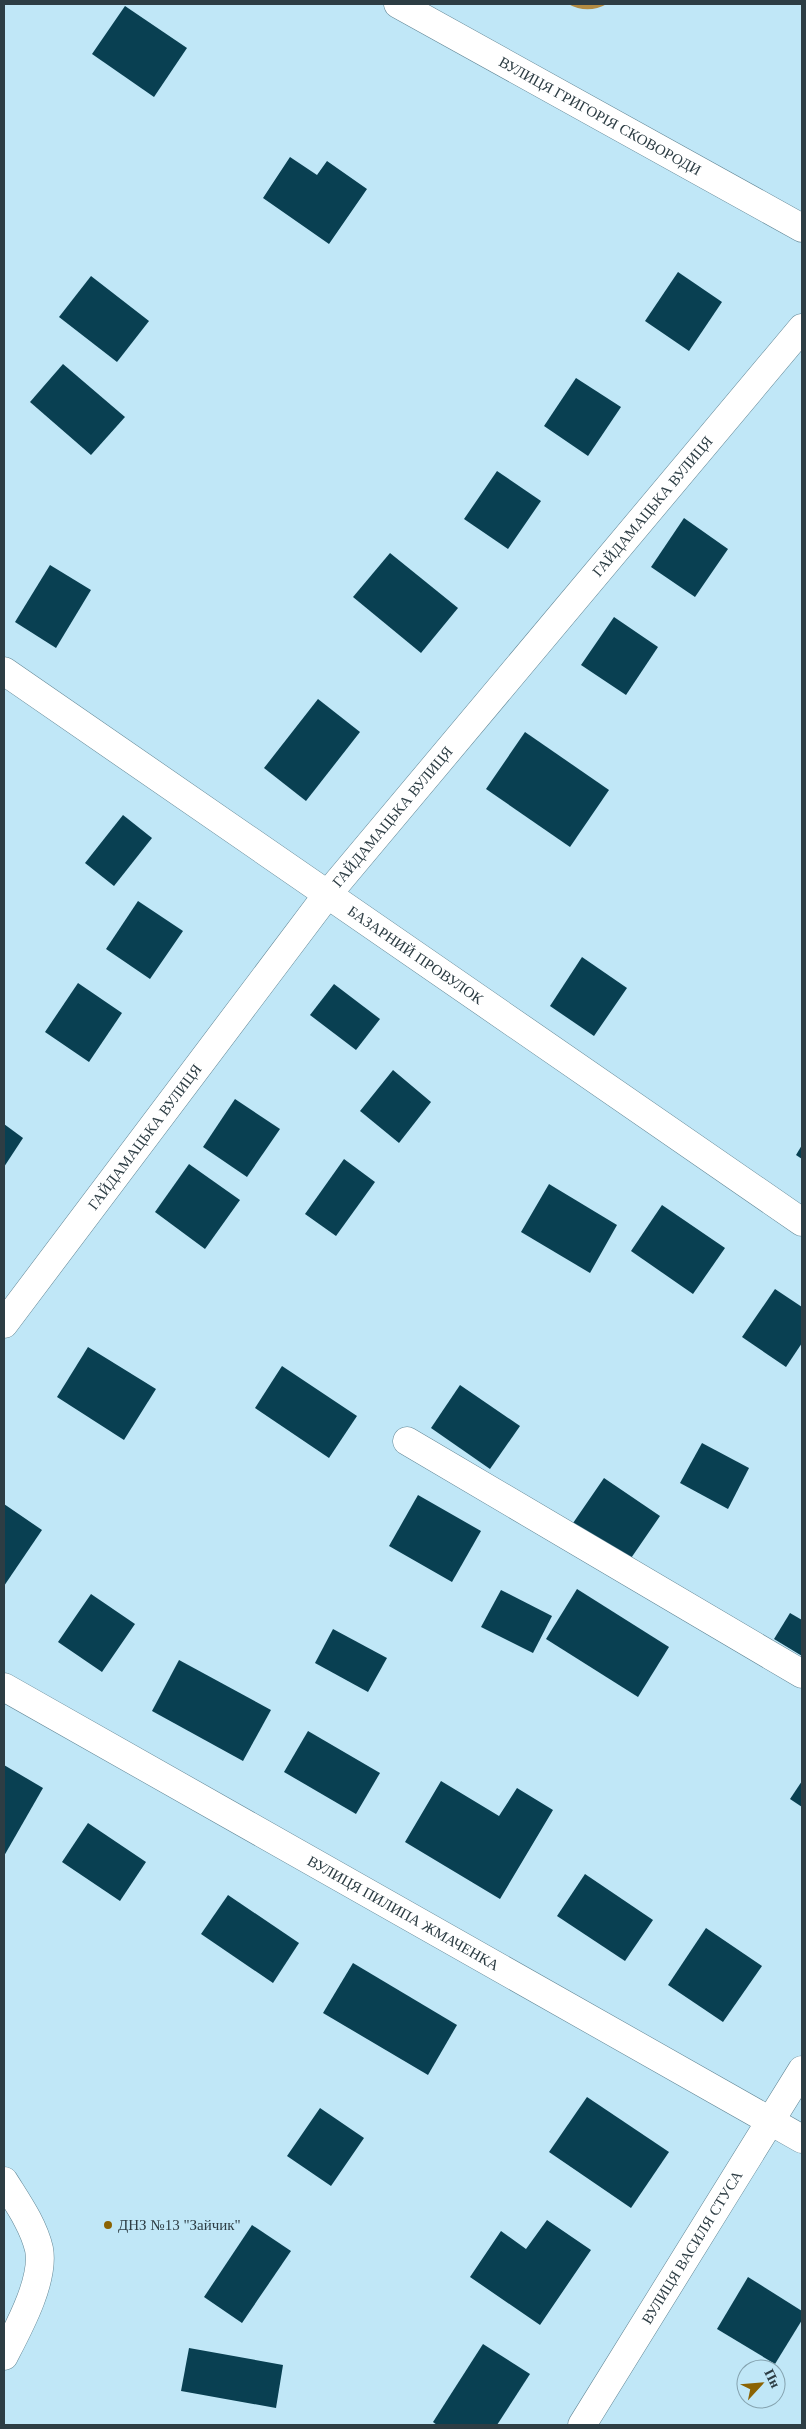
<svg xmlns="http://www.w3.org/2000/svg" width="806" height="2429" font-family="Georgia,serif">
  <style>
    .water { fill: #b28b42 }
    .building { fill: #094052 }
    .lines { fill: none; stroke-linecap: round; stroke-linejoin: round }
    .minor-casing { stroke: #628796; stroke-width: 29 }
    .minor { stroke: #fff; stroke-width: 28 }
    .poi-dot { fill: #8b6303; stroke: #c0e7f7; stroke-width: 2 }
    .labels { text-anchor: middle; stroke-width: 5; stroke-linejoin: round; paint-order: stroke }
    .street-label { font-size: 15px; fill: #2d3d44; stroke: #c0e7f7 }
    .poi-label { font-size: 15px; fill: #2d3d44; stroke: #c0e7f7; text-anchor: start }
  </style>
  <rect width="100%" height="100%" fill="#c0e7f7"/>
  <path class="water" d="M 568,4 L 607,4 C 594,11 581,11 568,4 Z"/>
  <g class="building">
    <path d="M 125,6 L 187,48 L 154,97 L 92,54 Z"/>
    <path d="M 290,157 L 317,175 L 327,161 L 367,189 L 329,244 L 263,198 Z"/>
    <path d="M 678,272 L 722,302 L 689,351 L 645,321 Z"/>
    <path d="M 91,276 L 149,321 L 117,362 L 59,317 Z"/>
    <path d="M 63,364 L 125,417 L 91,455 L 30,402 Z"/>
    <path d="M 576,378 L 621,407 L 588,456 L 544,426 Z"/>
    <path d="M 497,471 L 541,501 L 508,549 L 464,519 Z"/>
    <path d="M 684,518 L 728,549 L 695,597 L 651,567 Z"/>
    <path d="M 390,553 L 458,608 L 421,653 L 353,597 Z"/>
    <path d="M 50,565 L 91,590 L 56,648 L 15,622 Z"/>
    <path d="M 614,617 L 658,647 L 626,695 L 581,665 Z"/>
    <path d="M 318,699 L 360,732 L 306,801 L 264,768 Z"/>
    <path d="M 525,732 L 609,790 L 570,847 L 486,789 Z"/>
    <path d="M 123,815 L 152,838 L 114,886 L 85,863 Z"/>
    <path d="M 138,901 L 183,931 L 150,979 L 106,949 Z"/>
    <path d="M 582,957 L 627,988 L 594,1036 L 550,1006 Z"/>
    <path d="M 78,983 L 122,1013 L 89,1062 L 45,1032 Z"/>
    <path d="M 334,984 L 380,1019 L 356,1050 L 310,1015 Z"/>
    <path d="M 393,1070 L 431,1102 L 399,1143 L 360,1111 Z"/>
    <path d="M 235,1099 L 280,1129 L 247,1177 L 203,1147 Z"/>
    <path d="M 4,1124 L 23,1138 L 4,1167 Z"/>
    <path d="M 802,1145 L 802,1159 L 796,1155 Z"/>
    <path d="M 344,1159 L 375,1182 L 336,1236 L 305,1214 Z"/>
    <path d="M 189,1164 L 240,1200 L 205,1249 L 155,1212 Z"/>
    <path d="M 549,1184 L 617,1225 L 590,1273 L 521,1232 Z"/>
    <path d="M 662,1205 L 725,1248 L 693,1294 L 631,1251 Z"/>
    <path d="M 775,1289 L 802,1307 L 802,1343 L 786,1367 L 742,1337 Z"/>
    <path d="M 88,1347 L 156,1389 L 124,1440 L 57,1397 Z"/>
    <path d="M 282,1366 L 357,1416 L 329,1458 L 255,1408 Z"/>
    <path d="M 460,1385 L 520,1426 L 490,1469 L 431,1428 Z"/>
    <path d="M 702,1443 L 749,1468 L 728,1509 L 680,1483 Z"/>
    <path d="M 604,1478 L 660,1516 L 627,1564 L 571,1526 Z"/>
    <path d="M 418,1495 L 481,1531 L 452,1582 L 389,1546 Z"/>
    <path d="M 4,1504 L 42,1530 L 4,1586 Z"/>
    <path d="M 577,1589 L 669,1647 L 638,1697 L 546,1639 Z"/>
    <path d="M 501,1590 L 552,1616 L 533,1653 L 481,1627 Z"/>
    <path d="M 91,1594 L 135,1624 L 102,1672 L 58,1642 Z"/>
    <path d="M 790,1613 L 802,1620 L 802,1656 L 774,1639 Z"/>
    <path d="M 333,1629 L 387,1658 L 368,1692 L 315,1663 Z"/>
    <path d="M 179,1660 L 271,1710 L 243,1761 L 152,1711 Z"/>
    <path d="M 308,1731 L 380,1773 L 356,1814 L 284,1772 Z"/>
    <path d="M 4,1765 L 43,1788 L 4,1856 Z"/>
    <path d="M 441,1781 L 499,1816 L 517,1788 L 553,1810 L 500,1899 L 405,1842 Z"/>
    <path d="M 802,1781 L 802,1807 L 790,1799 Z"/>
    <path d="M 88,1823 L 146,1862 L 120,1901 L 62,1862 Z"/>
    <path d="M 585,1874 L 653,1920 L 625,1961 L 557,1916 Z"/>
    <path d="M 228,1895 L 299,1943 L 273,1983 L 201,1934 Z"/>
    <path d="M 706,1928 L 762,1966 L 723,2022 L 668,1985 Z"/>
    <path d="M 353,1963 L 457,2025 L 428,2075 L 323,2013 Z"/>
    <path d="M 587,2097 L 669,2152 L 631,2208 L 549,2152 Z"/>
    <path d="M 320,2108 L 364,2138 L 331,2186 L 287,2156 Z"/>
    <path d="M 547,2220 L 591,2250 L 540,2325 L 470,2277 L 501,2231 L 526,2249 Z"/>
    <path d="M 252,2225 L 291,2251 L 242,2323 L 204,2297 Z"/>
    <path d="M 748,2277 L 802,2311 L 802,2320 L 775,2364 L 717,2329 Z"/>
    <path d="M 483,2344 L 530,2374 L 497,2425 L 437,2425 L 433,2422 Z"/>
    <path d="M 189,2348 L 283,2365 L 276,2408 L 181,2391 Z"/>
  </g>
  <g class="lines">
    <defs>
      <g id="minor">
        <path id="s1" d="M 398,4 L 802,228"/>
        <path id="s2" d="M 4,671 L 802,1222"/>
        <path id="s3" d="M 4,1324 L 327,895 L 802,328"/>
        <path d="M 407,1441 L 802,1674"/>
        <path id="s4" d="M 4,1687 L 802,2139"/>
        <path d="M 4,2181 C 17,2202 33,2224 39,2249 C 45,2280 18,2329 4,2356"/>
        <path id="s5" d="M 582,2425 L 802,2070"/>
      </g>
    </defs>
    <use href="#minor" class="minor-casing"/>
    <use href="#minor" class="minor"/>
  </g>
  <circle class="poi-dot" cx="108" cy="2225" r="5"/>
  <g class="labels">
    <g class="street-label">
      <text dy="5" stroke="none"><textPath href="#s1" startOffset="231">ВУЛИЦЯ ГРИГОРІЯ СКОВОРОДИ</textPath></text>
      <text dy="5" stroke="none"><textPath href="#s3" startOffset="1044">ГАЙДАМАЦЬКА ВУЛИЦЯ</textPath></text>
      <text dy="5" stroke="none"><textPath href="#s3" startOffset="639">ГАЙДАМАЦЬКА ВУЛИЦЯ</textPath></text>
      <text dy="5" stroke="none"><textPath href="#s2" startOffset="500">БАЗАРНИЙ ПРОВУЛОК</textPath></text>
      <text dy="5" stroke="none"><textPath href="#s3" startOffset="234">ГАЙДАМАЦЬКА ВУЛИЦЯ</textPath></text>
      <text dy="5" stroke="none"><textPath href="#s4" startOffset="459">ВУЛИЦЯ ПИЛИПА ЖМАЧЕНКА</textPath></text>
      <text dy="5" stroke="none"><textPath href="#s5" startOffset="209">ВУЛИЦЯ ВАСИЛЯ СТУСА</textPath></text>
    </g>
    <g class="poi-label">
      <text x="118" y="2230">ДНЗ №13 "Зайчик"</text>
    </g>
  </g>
  <rect width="806" height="2429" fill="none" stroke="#2d3d44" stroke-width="10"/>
  <g transform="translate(761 2384) rotate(64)"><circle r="24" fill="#c0e7f7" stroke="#85a3af"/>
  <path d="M0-4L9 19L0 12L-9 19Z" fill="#8b6303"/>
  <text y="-8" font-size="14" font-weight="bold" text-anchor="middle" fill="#2d3d44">Пн</text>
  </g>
</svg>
